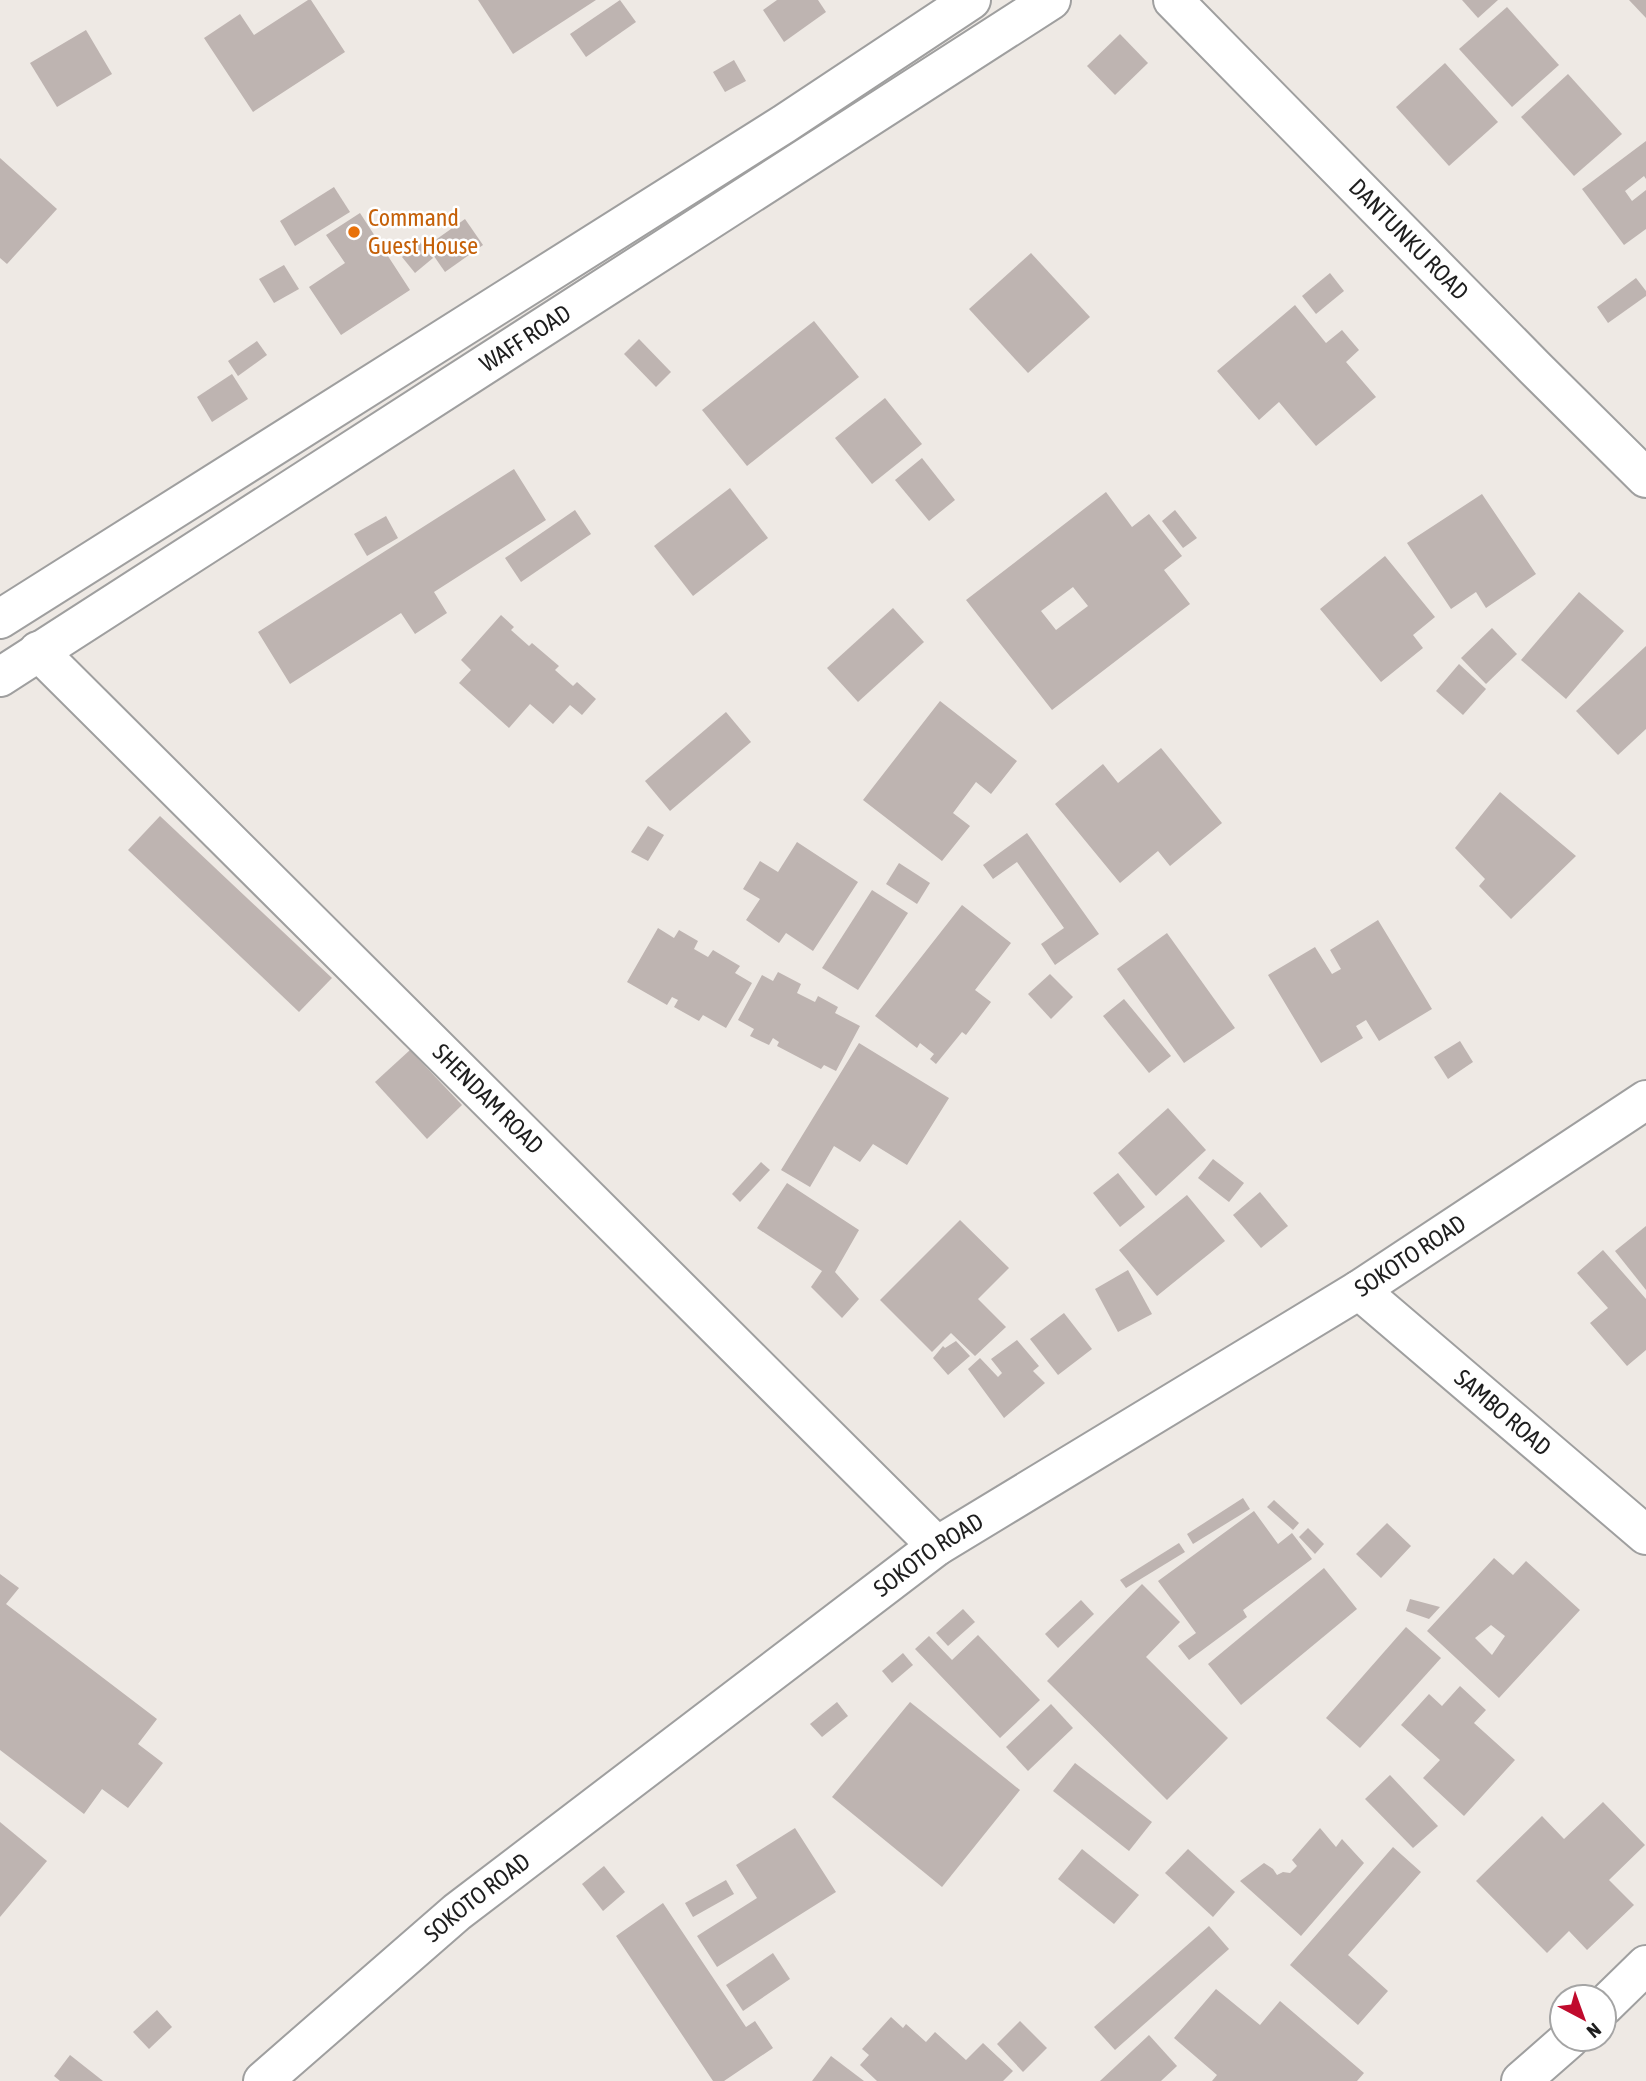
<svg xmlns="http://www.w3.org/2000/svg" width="1646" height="2081" font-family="'Asap Condensed',sans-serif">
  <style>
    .building { fill: #beb4b1; fill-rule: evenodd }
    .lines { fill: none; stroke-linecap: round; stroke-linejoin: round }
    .minor-casing { stroke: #9f9f9f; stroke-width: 42 }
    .tertiary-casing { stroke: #9f9f9f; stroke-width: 42 }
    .minor { stroke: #fff; stroke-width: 38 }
    .tertiary { stroke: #fff; stroke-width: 38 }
    .food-dot { fill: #e8710a; stroke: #fff; stroke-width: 2.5 }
    .labels { text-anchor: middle; stroke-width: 5; stroke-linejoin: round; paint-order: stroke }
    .food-label { font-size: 24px; fill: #c56008; stroke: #fff; text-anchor: start }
    .street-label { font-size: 24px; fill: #1e1e1e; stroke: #fff }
  </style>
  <rect width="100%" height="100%" fill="#eee9e4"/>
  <g class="building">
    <path d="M 308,0 L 311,0 L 345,52 L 253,112 L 204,38 L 240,14 L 254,35 Z"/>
    <path d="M 478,0 L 596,0 L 513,54 Z"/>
    <path d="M 620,0 L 636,22 L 586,57 L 570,34 Z"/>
    <path d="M 777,0 L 818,0 L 826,12 L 784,42 L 763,10 Z"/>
    <path d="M 1462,0 L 1498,0 L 1478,18 Z"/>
    <path d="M 1629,0 L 1646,0 L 1646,18 Z"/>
    <path d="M 1507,7 L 1559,65 L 1512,107 L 1459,49 Z"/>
    <path d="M 86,30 L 112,74 L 57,107 L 30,63 Z"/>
    <path d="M 1120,34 L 1148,63 L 1115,95 L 1087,66 Z"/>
    <path d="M 734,60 L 746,81 L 725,92 L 713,72 Z"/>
    <path d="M 1445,63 L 1498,122 L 1449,166 L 1396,107 Z"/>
    <path d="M 1568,74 L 1622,134 L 1574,176 L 1521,117 Z"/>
    <path d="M 1646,141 L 1646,179 L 1644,176 L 1625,191 L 1632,201 L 1646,190 L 1646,229 L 1624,245 L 1582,189 Z"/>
    <path d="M 0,158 L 57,209 L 7,264 L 0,258 Z"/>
    <path d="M 334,187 L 350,212 L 295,246 L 280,221 Z"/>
    <path d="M 360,213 L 410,290 L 341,335 L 309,287 L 345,263 L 326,235 Z"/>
    <path d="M 465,219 L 483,245 L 445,272 L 427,246 Z"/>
    <path d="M 420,242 L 433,258 L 415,273 L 402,257 Z"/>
    <path d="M 1031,253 L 1090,317 L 1028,373 L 969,309 Z"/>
    <path d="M 284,265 L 299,289 L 274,303 L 259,279 Z"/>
    <path d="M 1330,273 L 1344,291 L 1316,314 L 1302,296 Z"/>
    <path d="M 1636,278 L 1646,291 L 1646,296 L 1608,323 L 1597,307 Z"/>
    <path d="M 1295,305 L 1326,343 L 1342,330 L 1359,350 L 1346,362 L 1376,397 L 1316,446 L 1279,402 L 1259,420 L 1217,371 Z"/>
    <path d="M 814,321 L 859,377 L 747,466 L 702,410 Z"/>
    <path d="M 639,339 L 671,372 L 656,387 L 624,354 Z"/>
    <path d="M 257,341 L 267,355 L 238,376 L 228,361 Z"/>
    <path d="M 232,374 L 248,399 L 212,422 L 197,397 Z"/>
    <path d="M 885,398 L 922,444 L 872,484 L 835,438 Z"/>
    <path d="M 922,458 L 955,500 L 929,521 L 895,480 Z"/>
    <path d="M 514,469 L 546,520 L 434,592 L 447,613 L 415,634 L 401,613 L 290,684 L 258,632 Z"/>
    <path d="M 730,488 L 768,538 L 693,596 L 654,546 Z"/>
    <path d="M 1106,492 L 1132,527 L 1149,514 L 1182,556 L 1164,570 L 1190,604 L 1052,710 L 966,600 ZM 1073,587 L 1088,606 L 1056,630 L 1041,611 Z"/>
    <path d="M 1482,494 L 1536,574 L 1486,608 L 1476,592 L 1451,609 L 1407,543 Z"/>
    <path d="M 575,510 L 591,534 L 521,582 L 505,558 Z"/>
    <path d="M 1175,510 L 1197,538 L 1183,548 L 1162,521 Z"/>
    <path d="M 386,516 L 398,538 L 367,556 L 354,534 Z"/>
    <path d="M 1385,556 L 1435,617 L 1413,635 L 1423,648 L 1381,682 L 1320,609 Z"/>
    <path d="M 1579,592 L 1624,631 L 1566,699 L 1521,660 Z"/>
    <path d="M 893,608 L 924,642 L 858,702 L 827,668 Z"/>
    <path d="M 501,615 L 514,627 L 511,630 L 529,646 L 532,643 L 559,666 L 555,670 L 573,686 L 577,682 L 596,699 L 582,715 L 570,705 L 553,724 L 530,704 L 509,728 L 459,683 L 471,670 L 461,660 Z"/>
    <path d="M 1492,628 L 1517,654 L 1486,684 L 1461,658 Z"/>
    <path d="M 1646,646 L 1646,729 L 1618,755 L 1576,711 Z"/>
    <path d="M 1459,664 L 1486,689 L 1463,715 L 1436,691 Z"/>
    <path d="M 940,701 L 1017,761 L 991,794 L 976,782 L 953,813 L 970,826 L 942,861 L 863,800 Z"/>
    <path d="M 726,712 L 751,742 L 670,811 L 645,781 Z"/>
    <path d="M 1161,748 L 1222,823 L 1170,866 L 1158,851 L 1120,883 L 1055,804 L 1103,764 L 1118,783 Z"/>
    <path d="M 1500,792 L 1576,856 L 1511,919 L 1479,886 L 1485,879 L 1455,848 Z"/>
    <path d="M 160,816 L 332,978 L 299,1012 L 128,850 Z"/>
    <path d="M 648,826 L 664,835 L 648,861 L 631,852 Z"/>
    <path d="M 1027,833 L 1099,934 L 1055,965 L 1041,944 L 1064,928 L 1017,862 L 993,879 L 983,865 Z"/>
    <path d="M 797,842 L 858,882 L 813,951 L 786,933 L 779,943 L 746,920 L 760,899 L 743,889 L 760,861 L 778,872 Z"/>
    <path d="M 899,863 L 930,883 L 917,904 L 886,884 Z"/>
    <path d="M 872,890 L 908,913 L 858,990 L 822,968 Z"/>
    <path d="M 962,905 L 1011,943 L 975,990 L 991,1002 L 966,1035 L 962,1032 L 936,1064 L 930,1059 L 934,1054 L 920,1043 L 917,1048 L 875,1016 Z"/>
    <path d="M 1378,920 L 1432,1009 L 1379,1041 L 1366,1020 L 1356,1026 L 1363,1038 L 1321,1063 L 1268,975 L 1315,947 L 1332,974 L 1341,969 L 1330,950 Z"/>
    <path d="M 658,928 L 674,938 L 679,930 L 698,941 L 694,949 L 708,957 L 713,950 L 740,966 L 735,973 L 752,983 L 726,1028 L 703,1015 L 699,1021 L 674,1007 L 678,1000 L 672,997 L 667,1005 L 627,982 Z"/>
    <path d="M 1167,933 L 1235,1028 L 1184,1063 L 1117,969 Z"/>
    <path d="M 778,972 L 801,984 L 797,993 L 815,1002 L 818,996 L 838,1007 L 835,1013 L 860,1026 L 836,1071 L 824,1065 L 821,1069 L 777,1046 L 779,1042 L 773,1038 L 769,1045 L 750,1036 L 754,1029 L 738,1020 L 762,975 L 773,981 Z"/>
    <path d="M 1050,974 L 1073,997 L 1051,1019 L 1028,994 Z"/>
    <path d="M 1124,999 L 1171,1056 L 1149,1073 L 1103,1016 Z"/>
    <path d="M 1460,1041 L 1473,1062 L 1448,1079 L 1434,1057 Z"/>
    <path d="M 859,1043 L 949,1098 L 907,1165 L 873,1144 L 860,1162 L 834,1146 L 810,1187 L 781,1170 Z"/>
    <path d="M 410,1050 L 462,1105 L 427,1139 L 375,1082 Z"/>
    <path d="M 1168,1108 L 1206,1150 L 1156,1196 L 1118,1153 Z"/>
    <path d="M 1213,1159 L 1244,1183 L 1229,1202 L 1198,1178 Z"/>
    <path d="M 761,1162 L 770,1170 L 740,1202 L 732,1194 Z"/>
    <path d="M 1118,1173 L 1145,1207 L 1120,1227 L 1093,1193 Z"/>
    <path d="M 787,1183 L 859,1230 L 835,1272 L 859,1299 L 842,1318 L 811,1287 L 822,1271 L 757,1228 Z"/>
    <path d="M 1260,1192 L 1288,1226 L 1261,1248 L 1233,1215 Z"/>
    <path d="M 1187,1195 L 1225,1241 L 1157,1296 L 1119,1250 Z"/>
    <path d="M 960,1220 L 1009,1268 L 978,1299 L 1006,1327 L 975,1356 L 951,1333 L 932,1352 L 880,1300 Z"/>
    <path d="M 1646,1226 L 1646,1290 L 1615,1251 Z"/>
    <path d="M 1603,1250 L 1646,1299 L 1646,1350 L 1627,1366 L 1590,1323 L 1608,1308 L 1577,1273 Z"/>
    <path d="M 1128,1270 L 1152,1314 L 1118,1332 L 1095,1289 Z"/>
    <path d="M 1064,1313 L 1092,1349 L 1058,1375 L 1030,1339 Z"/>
    <path d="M 1017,1340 L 1039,1366 L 1033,1371 L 1045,1383 L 1004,1418 L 968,1369 L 980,1358 L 998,1377 L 1002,1373 L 991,1359 Z"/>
    <path d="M 956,1341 L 970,1356 L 948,1375 L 933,1358 L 943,1346 L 945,1348 Z"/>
    <path d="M 1243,1498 L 1250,1509 L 1193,1544 L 1187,1534 Z"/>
    <path d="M 1274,1500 L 1299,1523 L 1293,1530 L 1267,1507 Z"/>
    <path d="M 1254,1511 L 1278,1544 L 1292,1533 L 1312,1559 L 1243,1610 L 1247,1617 L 1189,1660 L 1178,1646 L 1196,1633 L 1158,1581 Z"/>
    <path d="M 1387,1523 L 1411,1546 L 1381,1578 L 1356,1554 Z"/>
    <path d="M 1308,1528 L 1324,1544 L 1315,1554 L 1299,1537 Z"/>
    <path d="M 1179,1543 L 1185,1552 L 1126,1588 L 1120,1580 Z"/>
    <path d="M 1494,1558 L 1513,1575 L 1526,1561 L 1580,1610 L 1499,1698 L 1427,1631 ZM 1491,1625 L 1505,1636 L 1492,1655 L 1475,1638 Z"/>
    <path d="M 1324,1568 L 1357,1609 L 1241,1705 L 1208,1664 Z"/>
    <path d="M 0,1574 L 19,1588 L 6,1604 L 157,1719 L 138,1744 L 163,1763 L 128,1808 L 102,1789 L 84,1814 L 0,1750 Z"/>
    <path d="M 1142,1584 L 1180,1622 L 1146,1657 L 1228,1738 L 1167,1800 L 1047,1681 Z"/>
    <path d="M 1410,1599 L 1440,1607 L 1429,1619 L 1406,1611 Z"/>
    <path d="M 1081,1600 L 1094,1614 L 1058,1648 L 1045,1634 Z"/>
    <path d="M 963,1609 L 975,1622 L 948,1646 L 936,1633 Z"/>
    <path d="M 1406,1627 L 1441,1658 L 1360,1748 L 1326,1718 Z"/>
    <path d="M 978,1635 L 1040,1700 L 1000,1738 L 915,1649 L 929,1636 L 952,1660 Z"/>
    <path d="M 903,1653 L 913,1665 L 892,1683 L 882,1671 Z"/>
    <path d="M 1460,1686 L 1486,1710 L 1474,1723 L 1515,1760 L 1464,1816 L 1423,1778 L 1440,1760 L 1401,1725 L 1429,1694 L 1442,1706 Z"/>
    <path d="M 837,1702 L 848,1716 L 822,1737 L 810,1724 Z"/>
    <path d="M 910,1702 L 1020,1790 L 942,1887 L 832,1797 Z"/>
    <path d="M 1051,1704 L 1073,1728 L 1028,1771 L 1006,1747 Z"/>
    <path d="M 1075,1763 L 1152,1822 L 1129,1851 L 1053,1791 Z"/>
    <path d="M 1390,1775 L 1438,1826 L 1413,1848 L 1365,1799 Z"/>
    <path d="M 1603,1802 L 1645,1845 L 1609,1880 L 1634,1905 L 1587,1950 L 1569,1931 L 1547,1953 L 1476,1881 L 1542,1816 L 1564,1839 Z"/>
    <path d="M 0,1822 L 47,1861 L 0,1917 Z"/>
    <path d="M 795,1828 L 836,1892 L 717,1967 L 697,1936 L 757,1898 L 736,1865 Z"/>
    <path d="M 1320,1828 L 1336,1847 L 1342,1839 L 1364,1863 L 1301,1936 L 1240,1881 L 1264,1863 L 1273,1869 L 1277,1875 L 1283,1872 L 1290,1873 L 1297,1866 L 1292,1860 Z"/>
    <path d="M 1393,1847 L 1421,1872 L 1348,1955 L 1388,1991 L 1358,2025 L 1290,1965 Z"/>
    <path d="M 1082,1849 L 1139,1895 L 1114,1924 L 1058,1879 Z"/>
    <path d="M 1188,1849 L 1235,1892 L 1213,1917 L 1165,1873 Z"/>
    <path d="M 604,1866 L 625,1892 L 603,1911 L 582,1884 Z"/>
    <path d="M 726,1880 L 734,1894 L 693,1917 L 685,1903 Z"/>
    <path d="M 663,1903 L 746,2027 L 755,2021 L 773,2048 L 724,2081 L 713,2081 L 616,1936 Z"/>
    <path d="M 1209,1926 L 1229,1949 L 1115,2050 L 1094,2027 Z"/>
    <path d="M 773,1953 L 790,1979 L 743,2011 L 726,1985 Z"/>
    <path d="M 1216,1989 L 1260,2025 L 1280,2001 L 1364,2073 L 1357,2081 L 1212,2081 L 1217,2075 L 1174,2038 Z"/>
    <path d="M 157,2010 L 172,2027 L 149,2049 L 133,2032 Z"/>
    <path d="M 891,2017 L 903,2028 L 906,2024 L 926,2042 L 935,2032 L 966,2060 L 983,2043 L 1013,2071 L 1003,2081 L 877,2081 L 860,2065 L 869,2055 L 862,2049 Z"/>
    <path d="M 1020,2021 L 1047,2048 L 1023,2072 L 997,2044 Z"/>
    <path d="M 1149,2035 L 1177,2066 L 1161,2081 L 1100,2081 Z"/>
    <path d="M 70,2055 L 103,2081 L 60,2081 L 54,2076 Z"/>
    <path d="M 831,2056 L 864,2081 L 812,2081 Z"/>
  </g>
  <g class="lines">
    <defs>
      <g id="minor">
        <path id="s1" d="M 1173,0 L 1535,368 L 1646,478"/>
        <path id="s2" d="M 38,651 L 937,1546"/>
        <path id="s3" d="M 1359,1290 L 1646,1535"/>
        <path d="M 1604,2006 L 1646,1965"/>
        <path id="s4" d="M 263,2081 L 457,1912 L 937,1546 L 1359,1290 L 1646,1100"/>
        <path d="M 1521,2081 L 1569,2039"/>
      </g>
      <g id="tertiary">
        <path d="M 0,619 L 784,124 L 971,0"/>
        <path id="s5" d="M 0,677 L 1051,0"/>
      </g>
    </defs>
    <use href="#minor" class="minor-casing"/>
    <use href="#tertiary" class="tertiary-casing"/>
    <use href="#minor" class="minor"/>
    <use href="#tertiary" class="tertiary"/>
  </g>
  <circle class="food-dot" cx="354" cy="232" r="7"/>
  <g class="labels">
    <g class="food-label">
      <text x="368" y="226">Command<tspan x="368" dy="28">Guest House</tspan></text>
    </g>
    <g class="street-label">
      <text dy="8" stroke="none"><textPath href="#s1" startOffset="336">DANTUNKU ROAD</textPath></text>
      <text dy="8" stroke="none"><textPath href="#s5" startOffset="625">WAFF ROAD</textPath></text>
      <text dy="8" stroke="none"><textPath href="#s2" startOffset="635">SHENDAM ROAD</textPath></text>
      <text dy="8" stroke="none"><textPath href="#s4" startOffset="1416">SOKOTO ROAD</textPath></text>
      <text dy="8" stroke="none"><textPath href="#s3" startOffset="189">SAMBO ROAD</textPath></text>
      <text dy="8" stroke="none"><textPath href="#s4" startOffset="849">SOKOTO ROAD</textPath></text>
      <text dy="8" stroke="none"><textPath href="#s4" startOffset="282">SOKOTO ROAD</textPath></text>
    </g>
  </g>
  <g transform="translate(1583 2018) rotate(139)"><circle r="33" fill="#ffffff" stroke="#a5a5a5" stroke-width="2"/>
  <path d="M0-5L12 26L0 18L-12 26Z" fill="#c00b2d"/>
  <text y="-10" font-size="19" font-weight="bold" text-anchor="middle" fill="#1e1e1e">N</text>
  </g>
</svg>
